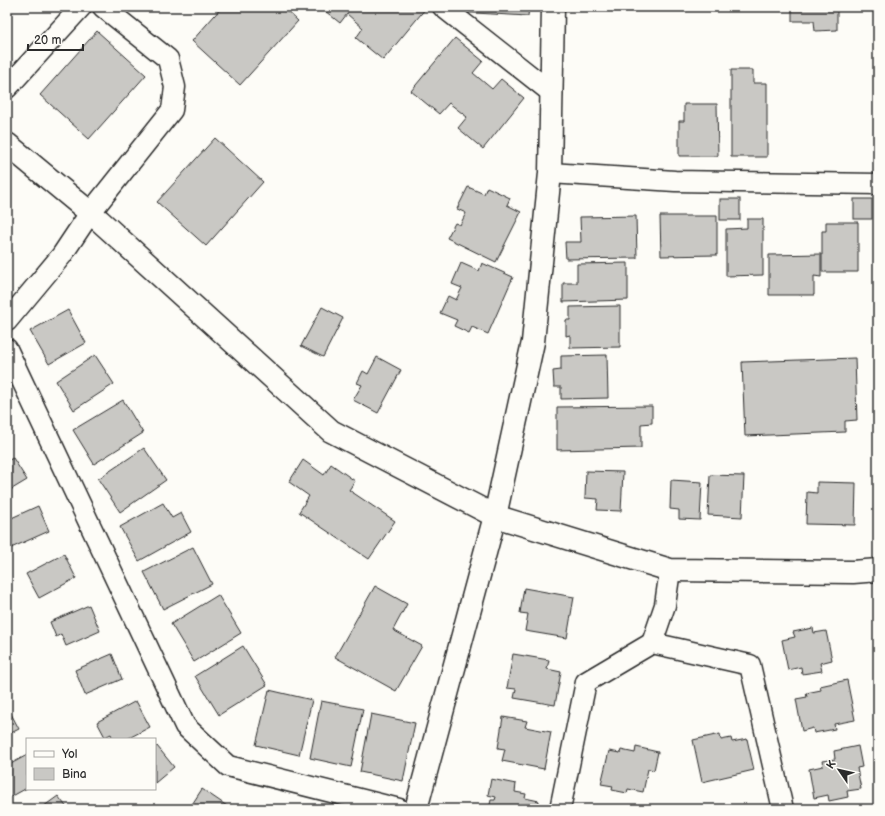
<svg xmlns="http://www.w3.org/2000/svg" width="885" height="816" font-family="'Balsamiq Sans',sans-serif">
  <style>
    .building { fill: #c9c8c4; stroke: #2b2b2b }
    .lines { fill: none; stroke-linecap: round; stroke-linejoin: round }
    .minor-casing { stroke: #2b2b2b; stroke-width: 23 }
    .tertiary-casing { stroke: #2b2b2b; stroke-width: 25 }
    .secondary-casing { stroke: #2b2b2b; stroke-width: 25 }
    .minor { stroke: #fdfcf7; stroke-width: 20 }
    .tertiary { stroke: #fdfcf7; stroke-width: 22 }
    .secondary { stroke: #fdfcf7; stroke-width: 22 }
  </style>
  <rect width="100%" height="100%" fill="#fdfcf7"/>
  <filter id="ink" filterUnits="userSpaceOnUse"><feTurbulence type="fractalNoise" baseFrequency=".025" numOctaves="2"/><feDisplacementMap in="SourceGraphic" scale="8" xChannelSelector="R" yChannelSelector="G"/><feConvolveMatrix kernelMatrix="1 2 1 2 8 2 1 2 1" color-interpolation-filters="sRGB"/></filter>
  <g filter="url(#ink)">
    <g class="building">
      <path d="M 222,7 L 283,7 L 298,21 L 240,85 L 192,41 Z"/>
      <path d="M 320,7 L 424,7 L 426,8 L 383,60 L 356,38 L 363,28 L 347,14 L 340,23 Z"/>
      <path d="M 457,7 L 529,7 L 528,16 L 457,12 Z"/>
      <path d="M 792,7 L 837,7 L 837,30 L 815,31 L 814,21 L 792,21 Z"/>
      <path d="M 97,31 L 146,75 L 89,139 L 40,95 Z"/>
      <path d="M 455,38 L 483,61 L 473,73 L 492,89 L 501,79 L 524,98 L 483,149 L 458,128 L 467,117 L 449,103 L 439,114 L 411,91 Z"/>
      <path d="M 731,70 L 753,70 L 753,83 L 767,83 L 767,157 L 731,157 Z"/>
      <path d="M 684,104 L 717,104 L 718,156 L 679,156 L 679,121 L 684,121 Z"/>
      <path d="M 215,138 L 263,182 L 206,246 L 157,202 Z"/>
      <path d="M 468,187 L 484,194 L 487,187 L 510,198 L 507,205 L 521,212 L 496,262 L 447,238 L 455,223 L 460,225 L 466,213 L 457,209 Z"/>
      <rect x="720" y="199" width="20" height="21"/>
      <rect x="854" y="199" width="18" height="20"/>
      <path d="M 636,216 L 637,258 L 566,259 L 565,242 L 581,242 L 580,217 Z"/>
      <path d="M 660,216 L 717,216 L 717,255 L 661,256 Z"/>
      <path d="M 747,219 L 763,219 L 763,275 L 726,276 L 726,229 L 747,228 Z"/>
      <path d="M 826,222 L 858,222 L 858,272 L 822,272 L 822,231 L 826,231 Z"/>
      <path d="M 821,254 L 821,277 L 814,276 L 814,295 L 769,295 L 769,255 Z"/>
      <path d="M 461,263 L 479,271 L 482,263 L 513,277 L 488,334 L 472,327 L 469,333 L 454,326 L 457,320 L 440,313 L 448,296 L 456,300 L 462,288 L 452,284 Z"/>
      <path d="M 628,263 L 628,300 L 563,302 L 563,283 L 577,283 L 577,264 Z"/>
      <path d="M 620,306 L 620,347 L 570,348 L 570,335 L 566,336 L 566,320 L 570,320 L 570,307 Z"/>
      <path d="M 322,307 L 343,318 L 323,357 L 301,346 Z"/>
      <path d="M 68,310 L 86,343 L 49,364 L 30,331 Z"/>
      <path d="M 95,355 L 114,384 L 74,410 L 56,381 Z"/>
      <path d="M 607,355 L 608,398 L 561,399 L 561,387 L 554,387 L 553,371 L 561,370 L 561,356 Z"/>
      <path d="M 377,357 L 401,370 L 378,413 L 353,400 L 362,385 L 357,383 L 363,371 L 368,374 Z"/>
      <path d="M 855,358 L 857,420 L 845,421 L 845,432 L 745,436 L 742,362 Z"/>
      <path d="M 123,400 L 143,433 L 94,464 L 73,430 Z"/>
      <path d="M 652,406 L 652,423 L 641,424 L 641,448 L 557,450 L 557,407 Z"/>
      <path d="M 144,448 L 166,480 L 120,512 L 98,479 Z"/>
      <path d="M 13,458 L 27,480 L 7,492 L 7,461 Z"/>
      <path d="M 303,460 L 324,475 L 331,464 L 355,481 L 349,490 L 395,521 L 369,559 L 299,512 L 309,496 L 289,482 Z"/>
      <path d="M 586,471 L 623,472 L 621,511 L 597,510 L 598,499 L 585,498 Z"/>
      <path d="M 710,475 L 744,476 L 742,517 L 708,515 Z"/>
      <path d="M 671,480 L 702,482 L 700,520 L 679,519 L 679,510 L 670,509 Z"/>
      <path d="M 817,482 L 856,483 L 855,525 L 806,524 L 807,492 L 817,493 Z"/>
      <path d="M 163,503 L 172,518 L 181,513 L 191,532 L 139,561 L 120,527 Z"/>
      <path d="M 38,506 L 49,531 L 11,548 L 7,538 L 7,520 Z"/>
      <path d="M 193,547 L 212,584 L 163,609 L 144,572 Z"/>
      <path d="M 64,554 L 76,578 L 39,598 L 26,574 Z"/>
      <path d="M 375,586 L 407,604 L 393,630 L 422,646 L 396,691 L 335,657 Z"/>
      <path d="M 524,588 L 574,597 L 567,638 L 525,631 L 528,614 L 520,613 Z"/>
      <path d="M 218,595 L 241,633 L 194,662 L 171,624 Z"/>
      <path d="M 89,605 L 100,631 L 66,646 L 61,634 L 56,637 L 50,622 Z"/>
      <path d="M 813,628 L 814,633 L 826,631 L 832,660 L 820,663 L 822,671 L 802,674 L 801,667 L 788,670 L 782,640 L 795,637 L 793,632 Z"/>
      <path d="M 243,646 L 267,685 L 219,715 L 195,676 Z"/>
      <path d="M 112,654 L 122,679 L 85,695 L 75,670 Z"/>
      <path d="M 513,654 L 549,660 L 547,669 L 561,672 L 555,705 L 514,698 L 516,689 L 507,688 Z"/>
      <path d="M 847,680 L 855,720 L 834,724 L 835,729 L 814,733 L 813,728 L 802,731 L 796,699 L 807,697 L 806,693 L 821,690 L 820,686 Z"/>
      <path d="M 269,690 L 312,700 L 299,755 L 256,745 Z"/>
      <path d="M 136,701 L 150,727 L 127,739 L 113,739 L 111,734 L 105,737 L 97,722 Z"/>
      <path d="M 321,701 L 363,709 L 351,767 L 310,758 Z"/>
      <path d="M 8,708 L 19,729 L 7,735 L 7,709 Z"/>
      <path d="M 371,714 L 415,723 L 403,781 L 360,772 Z"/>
      <path d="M 503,717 L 527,721 L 525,727 L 551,732 L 544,769 L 502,761 L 505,749 L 498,748 Z"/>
      <path d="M 720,734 L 721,740 L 731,738 L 732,742 L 747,739 L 754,770 L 702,782 L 693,740 Z"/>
      <path d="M 157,746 L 174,767 L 155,783 L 155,748 Z"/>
      <path d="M 858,746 L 862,767 L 857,768 L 861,789 L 847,791 L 848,797 L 829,801 L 828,795 L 814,798 L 809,769 L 823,766 L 822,761 L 835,759 L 834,751 Z"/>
      <path d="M 636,747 L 658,752 L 654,770 L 648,769 L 643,792 L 628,789 L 627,793 L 612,790 L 613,786 L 601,784 L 609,751 L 620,753 L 621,750 L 635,753 Z"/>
      <path d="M 27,755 L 27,788 L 7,799 L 7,766 Z"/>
      <path d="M 491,779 L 516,784 L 515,792 L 526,794 L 525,798 L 539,801 L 538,809 L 489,809 L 491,800 L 495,800 L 496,797 L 488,795 Z"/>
      <path d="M 202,789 L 227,806 L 226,809 L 189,809 Z"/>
      <path d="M 58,796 L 68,809 L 40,809 Z"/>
    </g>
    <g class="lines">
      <defs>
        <g id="minor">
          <path d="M 443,7 L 552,93"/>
          <path d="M 7,88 L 81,7"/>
          <path d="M 550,173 L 675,181 L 878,184"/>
          <path d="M 7,321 L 62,255 L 90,213 L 172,110 L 175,87 L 168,59 L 103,7"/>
          <path d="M 7,349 L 185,726 L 228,766 L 399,809"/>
          <path d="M 652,643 L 665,605 L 670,570"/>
          <path d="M 560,809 L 586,682 L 652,643 L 750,665 L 783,809"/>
        </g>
        <path id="tertiary" d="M 7,144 L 100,221 L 331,431 L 495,516 L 670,570 L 853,572 L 878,570"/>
        <path id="secondary" d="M 416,809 L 495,516 L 533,342 L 550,173 L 553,7"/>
      </defs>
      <use href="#minor" class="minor-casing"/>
      <use href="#tertiary" class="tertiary-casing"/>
      <use href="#secondary" class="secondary-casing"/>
      <use href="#minor" class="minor"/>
      <use href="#tertiary" class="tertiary"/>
      <use href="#secondary" class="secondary"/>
    </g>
  </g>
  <rect width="885" height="816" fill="none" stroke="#fdfcf7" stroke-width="24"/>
  <rect x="12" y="12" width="861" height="792" fill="none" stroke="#2b2b2b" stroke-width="1.5" filter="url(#ink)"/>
  <rect x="26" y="738" width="130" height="52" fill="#fdfcf7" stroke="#a9a8a5"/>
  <rect x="34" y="751" width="20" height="6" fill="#fdfcf7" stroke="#a9a8a5"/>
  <text x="62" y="758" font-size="12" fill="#2b2b2b">Yol</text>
  <rect x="34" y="768" width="20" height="12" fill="#c9c8c4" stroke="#a9a8a5"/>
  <text x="62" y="778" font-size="12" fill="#2b2b2b">Bina</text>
  <g transform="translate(839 770) rotate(304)" stroke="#fdfcf7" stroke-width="3" paint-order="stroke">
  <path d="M0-3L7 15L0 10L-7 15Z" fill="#2b2b2b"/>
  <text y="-6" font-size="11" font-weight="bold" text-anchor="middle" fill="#2b2b2b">K</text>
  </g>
  <path d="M28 44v6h55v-6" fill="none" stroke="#2b2b2b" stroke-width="2"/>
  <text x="34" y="44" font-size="12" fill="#2b2b2b" stroke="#fdfcf7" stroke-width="3" paint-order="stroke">20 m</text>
</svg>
